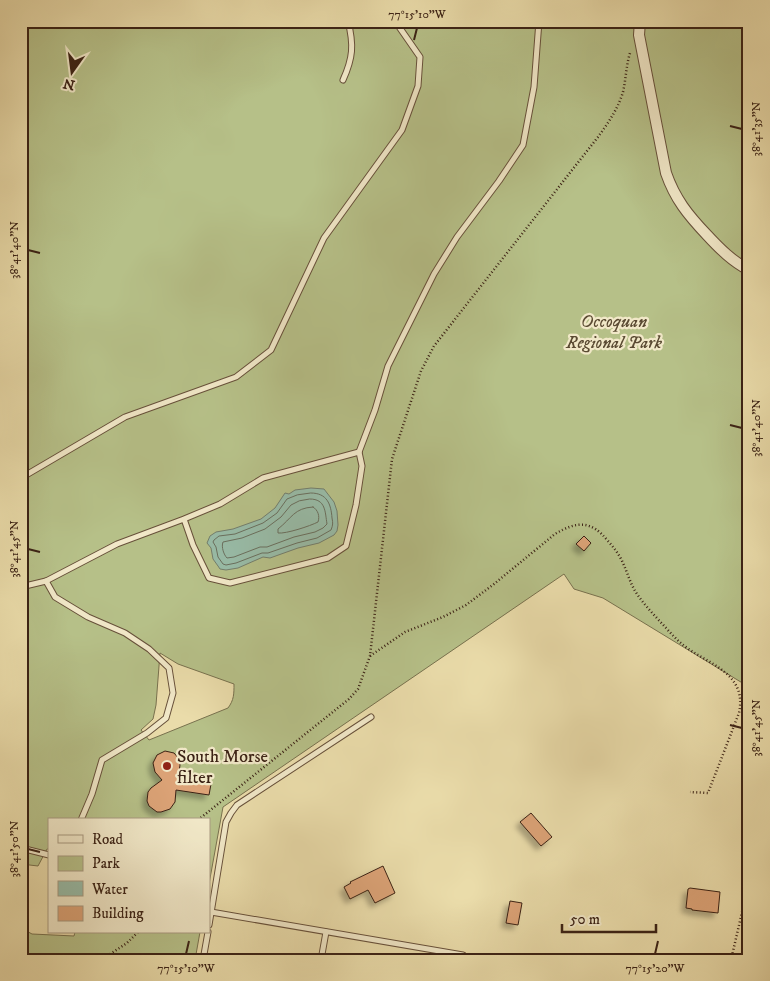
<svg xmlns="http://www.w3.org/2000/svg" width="770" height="981" font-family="'IM FELL DW Pica',serif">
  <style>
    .green { fill: #b6c088; stroke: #78714e; fill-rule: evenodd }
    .water { fill: #98bca8; stroke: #737e6d }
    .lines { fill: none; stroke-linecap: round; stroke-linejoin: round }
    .shore { stroke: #6a6f5e; stroke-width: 1 }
    .building { fill: #dca377; stroke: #3b2215; filter: url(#shadow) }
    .service-casing { stroke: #67503a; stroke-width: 7 }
    .minor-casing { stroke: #67503a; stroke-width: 12 }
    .path { stroke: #3b2215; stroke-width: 2.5; stroke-dasharray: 1 2.5; stroke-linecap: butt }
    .service { stroke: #f1e8c8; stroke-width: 5 }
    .minor { stroke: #f1e8c8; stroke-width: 10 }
    .ticks { fill: none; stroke: #3b2215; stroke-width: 2 }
    .poi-dot { fill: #8f2418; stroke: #f1e8c8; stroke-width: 2 }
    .labels { text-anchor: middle; stroke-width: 4.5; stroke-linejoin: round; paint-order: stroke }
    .park-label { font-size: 18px; font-style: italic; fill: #5a4a32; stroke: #f1e8c8 }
    .poi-label { font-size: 18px; fill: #3b2215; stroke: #f1e8c8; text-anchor: start }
    .neatline { fill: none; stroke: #3b2215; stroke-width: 2 }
    .ticks-label { font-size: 12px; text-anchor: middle; fill: #3b2215 }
  </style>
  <defs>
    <filter id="shadow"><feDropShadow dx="-4.5" dy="4.5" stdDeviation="2.5" flood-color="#0004"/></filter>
  </defs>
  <rect width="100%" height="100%" fill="#eadcaa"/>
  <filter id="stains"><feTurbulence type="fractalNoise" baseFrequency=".004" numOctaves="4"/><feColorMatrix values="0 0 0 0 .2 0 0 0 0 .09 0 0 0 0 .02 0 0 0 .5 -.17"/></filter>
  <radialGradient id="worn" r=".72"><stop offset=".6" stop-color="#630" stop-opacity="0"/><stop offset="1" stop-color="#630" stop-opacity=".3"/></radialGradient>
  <g class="green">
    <path d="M 21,21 L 749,21 L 749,687 L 603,598 L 574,589 L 564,574 L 223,807 L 209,884 L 209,820 L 49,820 L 49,849 L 47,849 L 38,866 L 21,864 ZM 160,653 L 178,664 L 234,684 C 234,694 234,700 228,708 L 149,740 L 141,730 L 153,719 L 156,705 Z"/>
    <path d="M 21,928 L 32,934 L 74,936 L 75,932 L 200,932 L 195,960 L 21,960 Z"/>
  </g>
  <path class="water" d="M 311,488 L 324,489 L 334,502 L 337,511 L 338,525 L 337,531 L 334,535 L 319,543 L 298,548 L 270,558 L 263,557 L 238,568 L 226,570 L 220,569 L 218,566 L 213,559 L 211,548 L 207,543 L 210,536 L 216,532 L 233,529 L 261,519 L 275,508 L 285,493 L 289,494 L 295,490 Z"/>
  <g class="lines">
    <g class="shore">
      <path d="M 311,493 C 327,493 331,504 332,518 C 333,523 333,525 331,530 L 317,538 L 297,543 L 268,553 L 262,553 L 236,563 L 226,565 L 223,564 L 218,557 L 216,547 L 213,542 L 214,540 L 219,536 L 235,534 L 263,523 L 277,513 L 287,499 L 297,495 Z"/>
      <path d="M 310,499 C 326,499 325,512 327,524 L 323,528 L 315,532 L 294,537 L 267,547 L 260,547 L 234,557 L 227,558 C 224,555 221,547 223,542 L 242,538 L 265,529 L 281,517 L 291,505 L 299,501 Z"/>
      <path d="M 313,507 C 318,510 320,516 318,522 C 310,526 286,534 278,533 L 278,529 C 292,518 294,508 313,507 Z"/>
    </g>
  </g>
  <g class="building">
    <path d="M 584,536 L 591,543 L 584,551 L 576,544 Z"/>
    <path d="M 165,751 L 174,753 L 180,760 L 180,765 L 178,779 L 211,784 L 209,795 L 176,790 L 175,802 L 170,809 L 161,812 L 157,812 L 149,806 L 147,801 L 148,792 L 151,788 L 162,780 L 155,772 L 153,763 L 157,755 Z"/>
    <path d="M 531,813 L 552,837 L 541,846 L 520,822 Z"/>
    <path d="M 383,866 L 395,893 L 375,903 L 368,890 L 350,899 L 344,887 L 351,883 L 350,882 Z"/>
    <path d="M 690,888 L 720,892 L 718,913 L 692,910 L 692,909 L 686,908 L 688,889 Z"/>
    <path d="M 510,901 L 522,903 L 518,925 L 506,923 Z"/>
  </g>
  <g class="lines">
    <defs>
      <g id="service">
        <path d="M 343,80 C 353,58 354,45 348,21"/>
        <path d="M 359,452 L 375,410 L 388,366 L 434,274 L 457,237 L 499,181 L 523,145 L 534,87 L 539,21"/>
        <path d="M 21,478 L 125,417 L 236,377 L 271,350 L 324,238 L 402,130 L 418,86 L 420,57 L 395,21"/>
        <path d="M 46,581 L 117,544 L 184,519 L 193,545 L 209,578 L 230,583 L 328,558 L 346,546 L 356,505 L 362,466 L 359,452 L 263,478 L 220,504 L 184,519"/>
        <path d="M 21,587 L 46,581 L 55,597 L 88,617 L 125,633 L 149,649 L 169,668 L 173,693 L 166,718 L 147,733 L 102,760 L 92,794 L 81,820"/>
        <path d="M 21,848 L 49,855"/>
        <path d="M 211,912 L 463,955"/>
        <path d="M 209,925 L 226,822 L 231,813 L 237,805 L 371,717"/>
        <path d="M 203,960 L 208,932"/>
        <path d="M 321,960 L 326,932"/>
      </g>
      <path id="minor" d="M 640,21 L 639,35 L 666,173 C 675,199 688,215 707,235 C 720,249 732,261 749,270"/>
    </defs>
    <use href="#service" class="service-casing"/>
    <use href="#minor" class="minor-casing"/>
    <g class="path">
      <path d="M 370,656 L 405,632 L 443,617 L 466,605 L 494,584 L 555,534 C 577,521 591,520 608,541 C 614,548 619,554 623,563 C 627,572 630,582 635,591 C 644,605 656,617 667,629 C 674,637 681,644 690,650 C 714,666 747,676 739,713 L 708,793 L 690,792"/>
      <path d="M 198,820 L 349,699 L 358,689 L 370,656 L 392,459 L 421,371 L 434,346 L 598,137 C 608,123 618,109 623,92 C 626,79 626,66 630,53"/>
      <path d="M 101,960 L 127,943 L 138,932"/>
      <path d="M 731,960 L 749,882"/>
    </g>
    <use href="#service" class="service"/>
    <use href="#minor" class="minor"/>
  </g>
  <path class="ticks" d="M 414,40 L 417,28M 730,126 L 742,129M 28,250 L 40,253M 730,425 L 742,428M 28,549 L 40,552M 730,725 L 742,728M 28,849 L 40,852M 186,954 L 189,941M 655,954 L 658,941"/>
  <circle class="poi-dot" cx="167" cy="766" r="5"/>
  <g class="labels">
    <g class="park-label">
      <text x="614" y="327">Occoquan<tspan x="614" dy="21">Regional Park</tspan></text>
    </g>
    <g class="poi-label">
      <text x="177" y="762">South Morse<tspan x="177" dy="21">filter</tspan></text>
    </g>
  </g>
  <rect width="770" height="981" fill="none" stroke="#eadcaa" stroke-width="55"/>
  <rect x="48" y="818" width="162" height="115" fill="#f1e8c8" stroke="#a89980"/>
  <rect x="58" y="835" width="25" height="8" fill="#f1e8c8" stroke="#a89980"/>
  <text x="92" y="844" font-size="15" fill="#3b2215">Road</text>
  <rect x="58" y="856" width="25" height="15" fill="#b6c088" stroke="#a89980"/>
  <text x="92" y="868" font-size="15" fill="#3b2215">Park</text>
  <rect x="58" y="881" width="25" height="15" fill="#98bca8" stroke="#a89980"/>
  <text x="92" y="894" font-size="15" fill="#3b2215">Water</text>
  <rect x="58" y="906" width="25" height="15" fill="#dca377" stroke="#a89980"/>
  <text x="92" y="918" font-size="15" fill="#3b2215">Building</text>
  <g transform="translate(72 72) rotate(194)" stroke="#f1e8c8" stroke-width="4" paint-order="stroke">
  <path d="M0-4L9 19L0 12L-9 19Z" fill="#3b2215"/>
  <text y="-8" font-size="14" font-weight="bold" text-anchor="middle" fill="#3b2215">N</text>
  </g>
  <path d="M562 924v8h94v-8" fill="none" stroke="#3b2215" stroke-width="2.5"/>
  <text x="570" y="924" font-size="15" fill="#3b2215" stroke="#f1e8c8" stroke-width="4" paint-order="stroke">50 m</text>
  <rect x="28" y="28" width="714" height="926" class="neatline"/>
  <g class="ticks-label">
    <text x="417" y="18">77°15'10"W</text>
    <text transform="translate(756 129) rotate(-90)" y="4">38°41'35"N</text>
    <text transform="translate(14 250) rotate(-90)" y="4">38°41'40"N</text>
    <text transform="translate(756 428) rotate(-90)" y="4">38°41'40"N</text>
    <text transform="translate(14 549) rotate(-90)" y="4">38°41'45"N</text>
    <text transform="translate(756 728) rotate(-90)" y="4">38°41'45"N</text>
    <text transform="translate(14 849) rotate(-90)" y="4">38°41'50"N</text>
    <text x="186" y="972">77°15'10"W</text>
    <text x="655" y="972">77°15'20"W</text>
  </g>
  <rect width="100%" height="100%" filter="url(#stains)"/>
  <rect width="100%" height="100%" fill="url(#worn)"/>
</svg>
